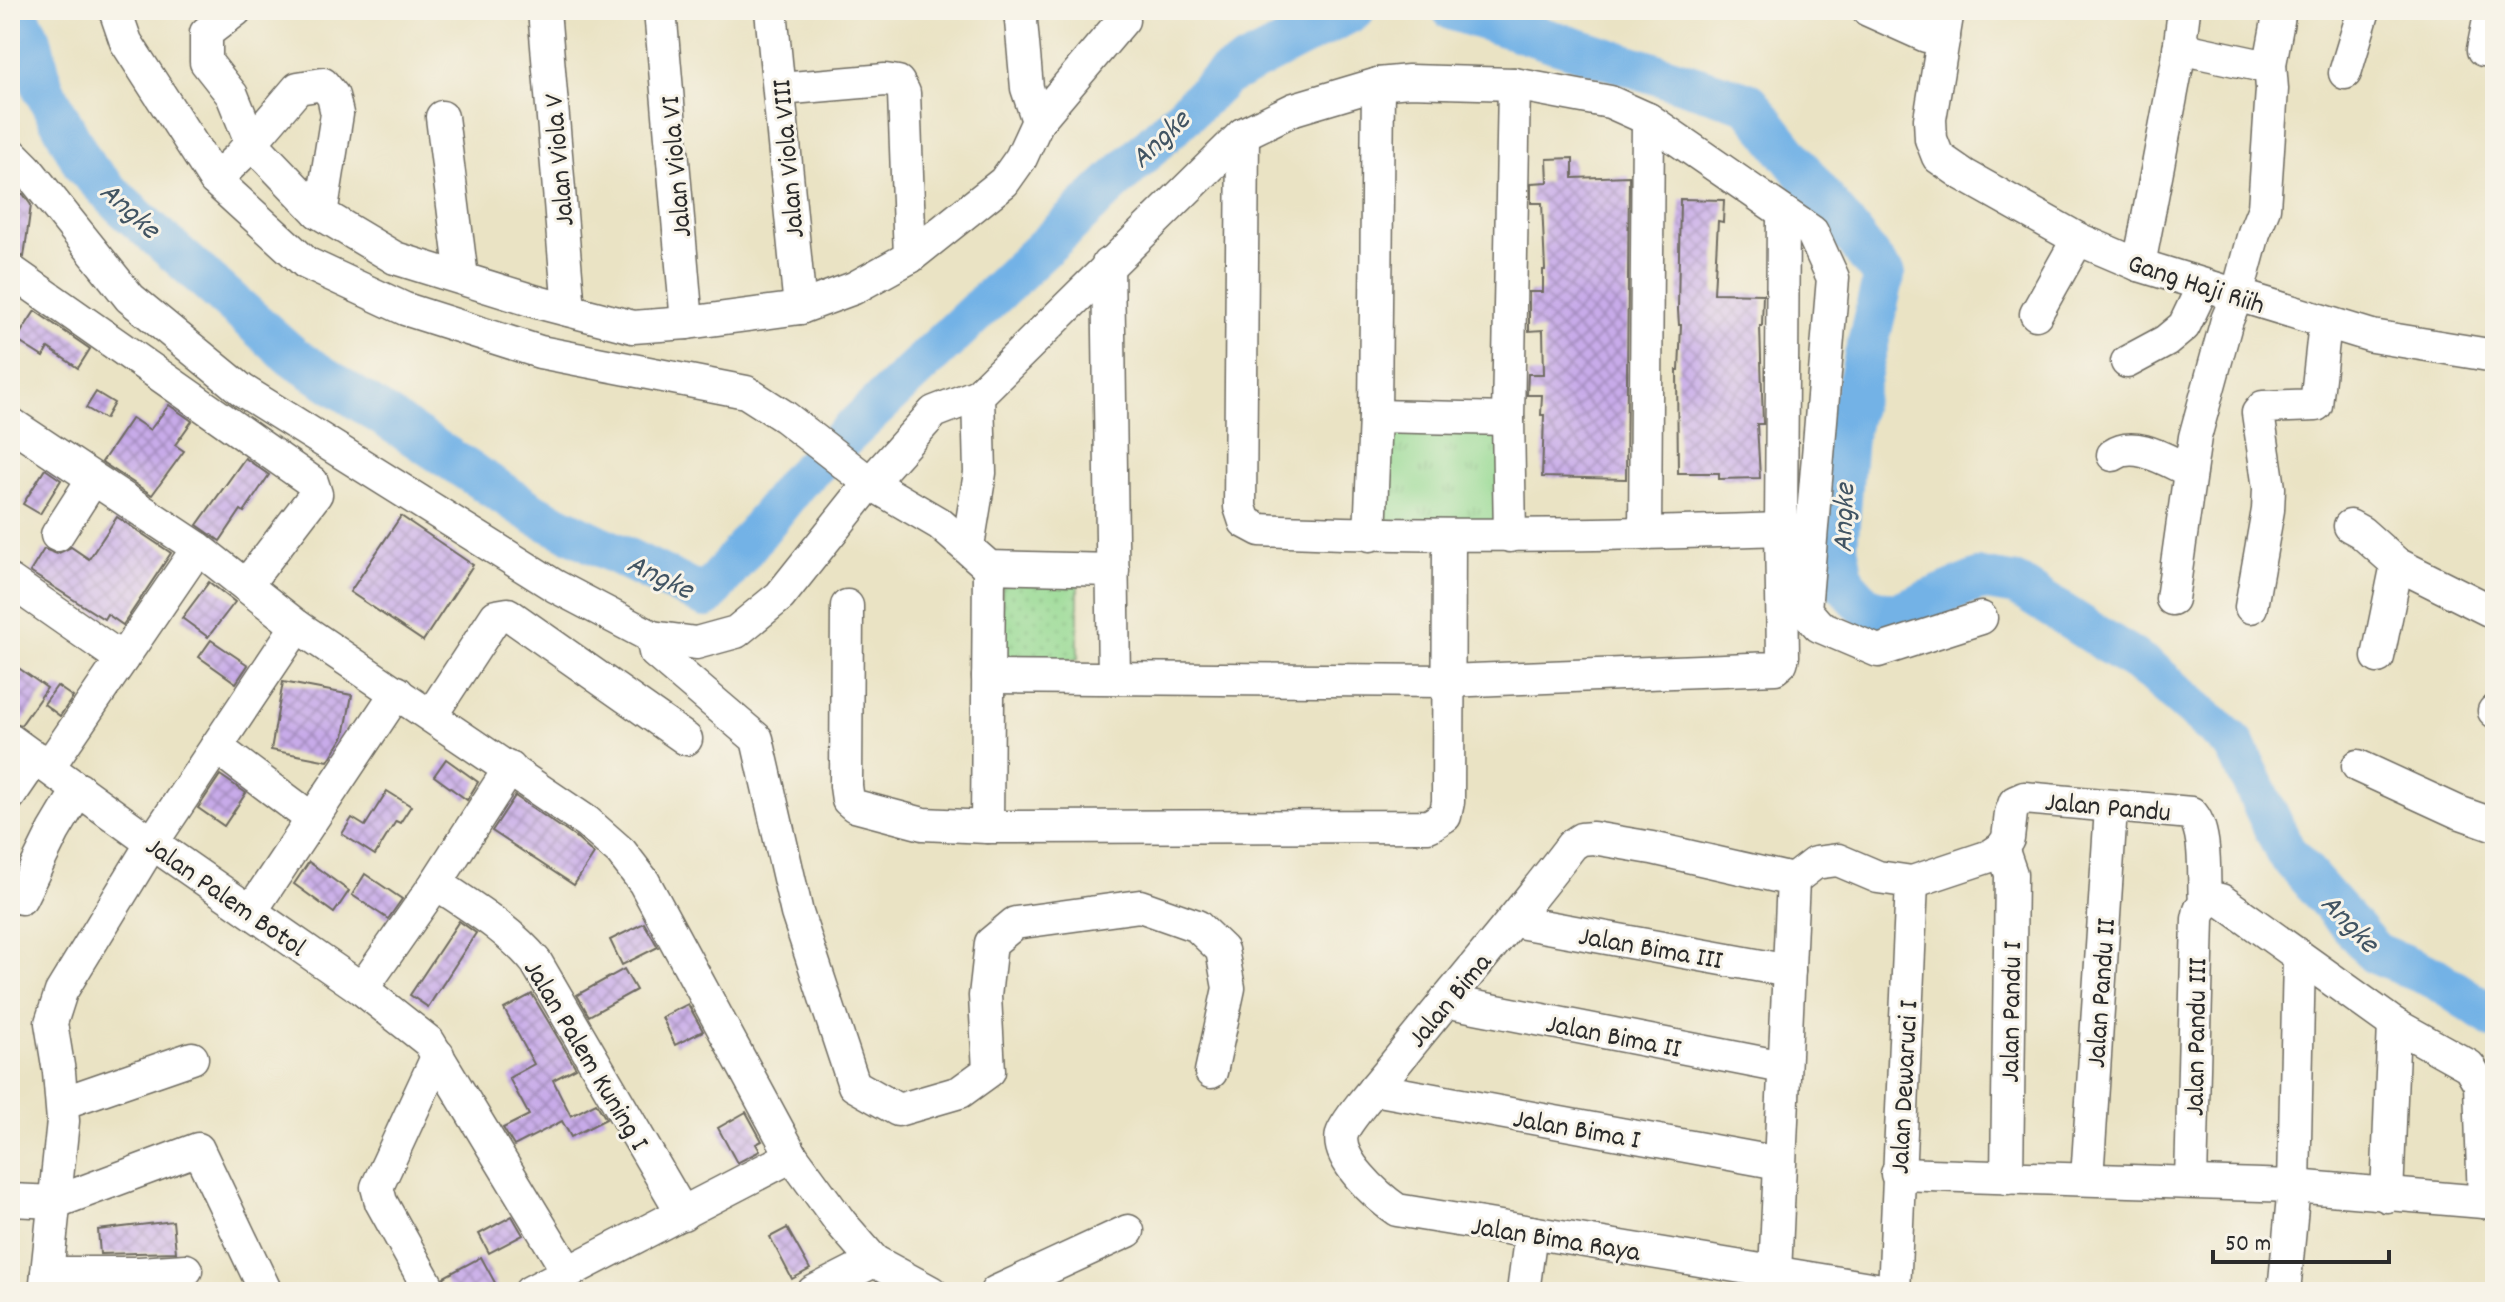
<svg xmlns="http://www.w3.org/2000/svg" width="2505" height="1302" font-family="Dekko,sans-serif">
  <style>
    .grass { fill: url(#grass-dots); stroke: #60825e; stroke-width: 2 }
    .park { fill: url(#park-tufts); stroke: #60825e; stroke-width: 2 }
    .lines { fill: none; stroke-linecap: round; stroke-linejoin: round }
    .river { stroke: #73b2e6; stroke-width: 42 }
    .building { fill: url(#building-cross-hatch) }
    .minor-casing { stroke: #6e6b61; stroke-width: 35 }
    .minor { stroke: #fff; stroke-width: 32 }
    .labels { text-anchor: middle; stroke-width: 6; stroke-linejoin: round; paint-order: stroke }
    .street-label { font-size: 28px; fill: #2b2b2b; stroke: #f7f3e8 }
    .water-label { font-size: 30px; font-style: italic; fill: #415463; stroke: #f7f3e8 }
  </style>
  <defs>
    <pattern id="grass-dots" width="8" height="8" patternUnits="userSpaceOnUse" patternTransform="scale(2)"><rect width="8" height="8" fill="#94d991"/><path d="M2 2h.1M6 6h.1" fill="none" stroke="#80ba7d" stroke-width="1.8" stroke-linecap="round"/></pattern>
    <pattern id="park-tufts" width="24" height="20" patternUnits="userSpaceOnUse" patternTransform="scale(2)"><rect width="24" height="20" fill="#94d991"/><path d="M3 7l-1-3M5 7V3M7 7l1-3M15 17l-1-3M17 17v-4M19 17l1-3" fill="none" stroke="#80ba7d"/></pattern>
    <pattern id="building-cross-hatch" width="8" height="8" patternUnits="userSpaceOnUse" patternTransform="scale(2)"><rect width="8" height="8" fill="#c8abe9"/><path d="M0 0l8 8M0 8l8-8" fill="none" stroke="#a38bbd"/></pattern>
  </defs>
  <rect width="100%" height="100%" fill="#f7f3e8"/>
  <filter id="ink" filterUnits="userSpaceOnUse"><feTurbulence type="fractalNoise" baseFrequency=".0125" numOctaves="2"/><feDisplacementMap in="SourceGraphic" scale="16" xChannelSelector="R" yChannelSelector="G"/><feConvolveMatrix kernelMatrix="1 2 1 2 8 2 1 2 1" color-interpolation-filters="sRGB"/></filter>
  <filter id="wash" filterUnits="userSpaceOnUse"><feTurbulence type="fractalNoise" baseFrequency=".006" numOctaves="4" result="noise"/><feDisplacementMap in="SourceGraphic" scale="32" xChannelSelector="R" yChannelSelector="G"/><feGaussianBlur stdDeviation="1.8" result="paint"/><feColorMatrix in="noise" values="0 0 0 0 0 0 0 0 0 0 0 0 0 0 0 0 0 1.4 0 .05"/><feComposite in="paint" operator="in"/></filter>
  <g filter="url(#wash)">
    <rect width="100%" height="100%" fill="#eae3c4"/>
    <path class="grass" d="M 1002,577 L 1078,578 L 1078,660 L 1001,659 Z"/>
    <path class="park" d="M 1381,423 L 1501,425 L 1502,525 L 1376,527 Z"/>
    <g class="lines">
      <g class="river">
        <path d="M 15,10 L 31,40 L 43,88 L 85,167 L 124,207 L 293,357 L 536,515 L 706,597 L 797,482 L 1225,76 L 1354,10"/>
        <path d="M 1453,10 L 1749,103 L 1884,276 L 1846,436 L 1837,547 L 1844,583 L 1865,606 L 1893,615 L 1981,579 L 2017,585 L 2150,670 L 2235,745 L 2285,851 L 2375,953 L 2435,978 L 2495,1018"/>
      </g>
    </g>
    <g id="blocks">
      <g class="building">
        <path d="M 1573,158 L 1573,178 L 1629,176 L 1626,479 L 1542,477 L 1544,415 L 1541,415 L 1542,395 L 1527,395 L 1528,374 L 1544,374 L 1543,330 L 1529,331 L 1529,292 L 1543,292 L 1543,270 L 1545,270 L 1542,203 L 1531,203 L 1531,183 L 1548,182 L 1547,159 Z"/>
        <path d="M 10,192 L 23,194 L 31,205 L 24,257 L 10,251 Z"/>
        <path d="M 1680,199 L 1724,200 L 1723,222 L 1718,221 L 1714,293 L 1763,294 L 1762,326 L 1760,326 L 1763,424 L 1757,424 L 1760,478 L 1719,479 L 1719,473 L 1678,473 L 1677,370 L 1679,370 L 1681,325 L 1679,325 L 1678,310 Z"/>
        <path d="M 35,311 L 90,349 L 78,368 L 48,348 L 43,357 L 16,340 Z"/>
        <path d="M 96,392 L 114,403 L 105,419 L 86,408 Z"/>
        <path d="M 169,405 L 192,421 L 175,445 L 184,451 L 152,495 L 102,462 L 132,418 L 150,430 Z"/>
        <path d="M 245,458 L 269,475 L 244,512 L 241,510 L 220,541 L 197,525 Z"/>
        <path d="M 45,469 L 61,480 L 40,514 L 23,504 Z"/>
        <path d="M 401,516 L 473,565 L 423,641 L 350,592 Z"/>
        <path d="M 117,517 L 171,553 L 123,625 L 107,614 L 104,619 L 30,572 L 44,549 L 57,554 L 71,547 L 89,559 Z"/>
        <path d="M 209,582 L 235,602 L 208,637 L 182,618 Z"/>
        <path d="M 211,640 L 248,665 L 236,683 L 199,657 Z"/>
        <path d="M 10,662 L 47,688 L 21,725 L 10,721 Z"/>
        <path d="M 283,682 L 352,695 L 344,736 L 328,761 L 271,750 Z"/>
        <path d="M 57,686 L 73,697 L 60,716 L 44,704 Z"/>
        <path d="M 446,759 L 478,782 L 467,800 L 434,776 Z"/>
        <path d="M 220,775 L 246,793 L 224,826 L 198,808 Z"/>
        <path d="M 387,791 L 411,806 L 400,823 L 396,821 L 375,855 L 342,834 L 352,818 L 365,826 Z"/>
        <path d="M 515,796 L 575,837 L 594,854 L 574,885 L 492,831 Z"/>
        <path d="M 309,862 L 349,891 L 334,913 L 294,884 Z"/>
        <path d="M 365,874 L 402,899 L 388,919 L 352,895 Z"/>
        <path d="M 459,921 L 476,933 L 428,1007 L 410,995 Z"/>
        <path d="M 644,923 L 658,947 L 622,965 L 610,940 Z"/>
        <path d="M 624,969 L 636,990 L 589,1016 L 577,995 Z"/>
        <path d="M 532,994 L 576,1068 L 553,1080 L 571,1116 L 596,1103 L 606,1119 L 571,1137 L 562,1121 L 514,1146 L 503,1128 L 529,1115 L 509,1078 L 534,1064 L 504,1009 Z"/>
        <path d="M 688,1004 L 703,1031 L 675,1045 L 662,1017 Z"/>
        <path d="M 746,1112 L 762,1141 L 756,1144 L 760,1151 L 737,1163 L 718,1128 Z"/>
        <path d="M 512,1216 L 523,1235 L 489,1253 L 479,1234 Z"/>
        <path d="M 173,1221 L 176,1252 L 100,1254 L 98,1230 Z"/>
        <path d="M 787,1228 L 810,1269 L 792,1279 L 770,1237 Z"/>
        <path d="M 481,1257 L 500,1292 L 450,1292 L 444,1277 Z"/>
      </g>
    </g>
  </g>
  <g filter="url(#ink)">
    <use href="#blocks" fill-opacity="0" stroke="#6e6b61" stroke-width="2"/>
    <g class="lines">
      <defs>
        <g id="minor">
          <path d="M 115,10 L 126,42 L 215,180 L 306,263 L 405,309 L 540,352 L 746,392 L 785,417 L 870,483 L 940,524 L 989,567 L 1113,570"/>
          <path d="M 236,10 L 206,33 L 206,62 L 232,95 L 251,142 L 318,212 L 395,258 L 537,302 L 633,327 L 687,323 L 800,308 L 854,288 L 910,257 L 1004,182 L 1021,158 L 1038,121 L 1123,20 L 1122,10"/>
          <path d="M 544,10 L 569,310"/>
          <path d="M 660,10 L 687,323"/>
          <path d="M 771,10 L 800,308"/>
          <path d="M 1020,10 L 1027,88 L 1038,121"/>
          <path d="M 1868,10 L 1926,36 L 1944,37"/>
          <path d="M 1948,10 L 1930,119 L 1931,139 L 1938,157 L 1964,175 L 2078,239 L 2139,265 L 2372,336 L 2495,356"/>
          <path d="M 2179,48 L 2254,64 L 2270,64"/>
          <path d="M 2483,50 L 2491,10"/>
          <path d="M 2345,73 L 2364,10"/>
          <path d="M 780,89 L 885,80 L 898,82 L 904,93 L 910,257"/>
          <path d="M 442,117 L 462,278"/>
          <path d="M 1243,134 L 1240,507 L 1245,522 L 1260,530 C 1434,538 1607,535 1781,529"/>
          <path d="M 10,152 L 26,168 L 130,298 L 242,390 L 555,586 L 652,637 L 696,643 L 736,632 L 780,596 L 870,483 L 934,412 L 978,395"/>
          <path d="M 215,180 L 239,157 L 298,88 L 323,84 L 333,96 L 337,114 L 323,202 L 318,212"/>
          <path d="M 1108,264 L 1114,678"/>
          <path d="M 2139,265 L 2178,60 L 2184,10"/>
          <path d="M 10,270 L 312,482 L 316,494 L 247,584"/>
          <path d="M 2036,314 L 2078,239"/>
          <path d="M 2127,362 L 2166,341 L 2184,326 L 2203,286"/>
          <path d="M 1375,416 L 1508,419"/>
          <path d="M 10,423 L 198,548 L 297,626 L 587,822 L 621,852 L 644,882 L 792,1156 L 841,1223 L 874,1261 L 931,1292"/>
          <path d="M 2113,455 C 2135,439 2169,462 2190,471"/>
          <path d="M 2350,526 L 2361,532 L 2397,564 L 2495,613"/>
          <path d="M 1645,534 L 1648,119"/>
          <path d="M 57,535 L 93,479"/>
          <path d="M 1370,535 L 1375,416 L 1378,84"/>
          <path d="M 1510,536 L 1508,419 L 1514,84"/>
          <path d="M 968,546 L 980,473 L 978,395 L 1243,134 L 1294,109 L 1378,84 L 1409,81 L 1514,84 L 1610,102 L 1648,119 L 1812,232 L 1833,278 L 1805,610 L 1819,626 L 1878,651 L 1981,618"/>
          <path d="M 10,581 L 122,659"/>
          <path d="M 2172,599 L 2195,437 L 2227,320 L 2237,296 L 2254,233 L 2264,208 L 2272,89 L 2270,64 L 2280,10"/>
          <path d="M 847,606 L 846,786 L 848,800 L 855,806 L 923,824 L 987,827 L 1429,826 L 1445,816 L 1448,802 L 1449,536"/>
          <path d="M 2251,607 L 2268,510 L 2269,488 L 2258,413 L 2263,407 L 2316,405 L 2325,323"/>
          <path d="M 652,637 L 655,652 L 757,739 L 797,913 L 854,1085 L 898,1110 L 960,1092 L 989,1071 L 985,996 L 991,943 L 1015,923 L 1140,906 L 1197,926 L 1222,950 L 1229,988 L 1211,1072"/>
          <path d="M 2378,657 L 2397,564"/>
          <path d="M 988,677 L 1447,681 L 1775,668 L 1781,663 L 1783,656 L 1781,529 L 1783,214"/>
          <path d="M 2494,711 L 2495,712"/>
          <path d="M 432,714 L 496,616 L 508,614 L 686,739"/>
          <path d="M 10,740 L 152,843 L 362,989 L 429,1042 L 568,1272"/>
          <path d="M 216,747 L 312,819"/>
          <path d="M 49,766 L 198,548"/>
          <path d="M 2358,766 L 2458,812 L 2495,825"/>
          <path d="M 10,795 L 36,757"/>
          <path d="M 987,827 L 989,567"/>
          <path d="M 2002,848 L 2011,874 L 2007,1178"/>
          <path d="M 1793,880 L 1652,848 L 1593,838 L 1581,839 L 1572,845 C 1515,920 1453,991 1394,1065 C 1384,1077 1345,1122 1342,1134 C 1335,1159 1378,1197 1397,1210 L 1894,1292"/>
          <path d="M 1793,880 L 1815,863 L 1838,860 L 1878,877 L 1912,882 L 1990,856 L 2002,848 L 2008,839 L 2011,813 L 2015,802 L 2024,798 L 2191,813 C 2208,830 2203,879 2205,904"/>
          <path d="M 436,883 C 471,907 509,929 536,962 L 683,1214"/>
          <path d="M 21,898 L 54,831 L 79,789"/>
          <path d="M 251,911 L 397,692"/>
          <path d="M 1514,921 L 1789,971"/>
          <path d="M 362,989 L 436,883 L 510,768"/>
          <path d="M 1445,1001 L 1783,1067"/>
          <path d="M 1374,1089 L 1779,1163"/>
          <path d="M 62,1103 L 192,1058"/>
          <path d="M 1897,1174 L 2294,1186 L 2495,1203"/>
          <path d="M 2087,1179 L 2111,808"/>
          <path d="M 2191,1181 L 2198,919 L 2200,910 L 2212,898 L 2221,900 L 2394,1024 L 2469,1066 L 2480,1084 L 2484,1202"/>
          <path d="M 2387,1196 L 2394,1024"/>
          <path d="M 10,1200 L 56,1202 L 198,1149 L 266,1292"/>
          <path d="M 47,1273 L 139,1273 L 186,1270"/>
          <path d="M 1775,1273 L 1793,880"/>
          <path d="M 45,1292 L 63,1121 L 59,1072 L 51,1023 L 61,992 L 152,843 L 297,626"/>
          <path d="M 431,1292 L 381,1202 L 377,1187 L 438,1055"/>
          <path d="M 530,1292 L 792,1156"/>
          <path d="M 813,1292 L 874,1261"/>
          <path d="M 996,1292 L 1128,1231"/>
          <path d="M 1523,1292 L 1531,1232"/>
          <path d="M 1894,1292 L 1912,882"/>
          <path d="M 2284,1292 L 2294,1186 L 2299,957"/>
        </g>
      </defs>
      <use href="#minor" class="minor-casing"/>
      <use href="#minor" class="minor"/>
    </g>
  </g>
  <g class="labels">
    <g class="street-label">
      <text transform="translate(786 159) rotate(-95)" y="10">Jalan Viola VIII</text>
      <text transform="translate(557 160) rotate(-95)" y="10">Jalan Viola V</text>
      <text transform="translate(674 167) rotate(-95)" y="10">Jalan Viola VI</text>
      <text transform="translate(2197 282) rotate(18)" y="10">Gang Haji Riih</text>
      <text transform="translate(2108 805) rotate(5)" y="10">Jalan Pandu</text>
      <text transform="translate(227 895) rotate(35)" y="10">Jalan Palem Botol</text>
      <text transform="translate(1651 946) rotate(10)" y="10">Jalan Bima III</text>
      <text transform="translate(2099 993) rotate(-86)" y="10">Jalan Pandu II</text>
      <text transform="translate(1448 999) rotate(-50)" y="10">Jalan Bima</text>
      <text transform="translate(2009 1012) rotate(-89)" y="10">Jalan Pandu I</text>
      <text transform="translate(1614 1034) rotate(11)" y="10">Jalan Bima II</text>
      <text transform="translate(2194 1037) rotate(-89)" y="10">Jalan Pandu III</text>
      <text transform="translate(588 1054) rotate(59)" y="10">Jalan Palem Kuning I</text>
      <text transform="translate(1902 1087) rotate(-87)" y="10">Jalan Dewaruci I</text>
      <text transform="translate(1577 1127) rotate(10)" y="10">Jalan Bima I</text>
      <text transform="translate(1556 1237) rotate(9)" y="10">Jalan Bima Raya</text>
    </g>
    <g class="water-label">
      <text transform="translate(1159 138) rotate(-44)" y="10">Angke</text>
      <text transform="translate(131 209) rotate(42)" y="10">Angke</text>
      <text transform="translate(1842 518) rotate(-88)" y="10">Angke</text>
      <text transform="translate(661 575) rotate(26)" y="10">Angke</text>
      <text transform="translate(2351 922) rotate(46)" y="10">Angke</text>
    </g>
  </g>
  <rect width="2505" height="1302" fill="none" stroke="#f7f3e8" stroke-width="40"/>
  <path d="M2213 1250v12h176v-12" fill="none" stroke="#2b2b2b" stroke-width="4"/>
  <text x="2225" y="1250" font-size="24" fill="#2b2b2b" stroke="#f7f3e8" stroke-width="6" paint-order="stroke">50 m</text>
</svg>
